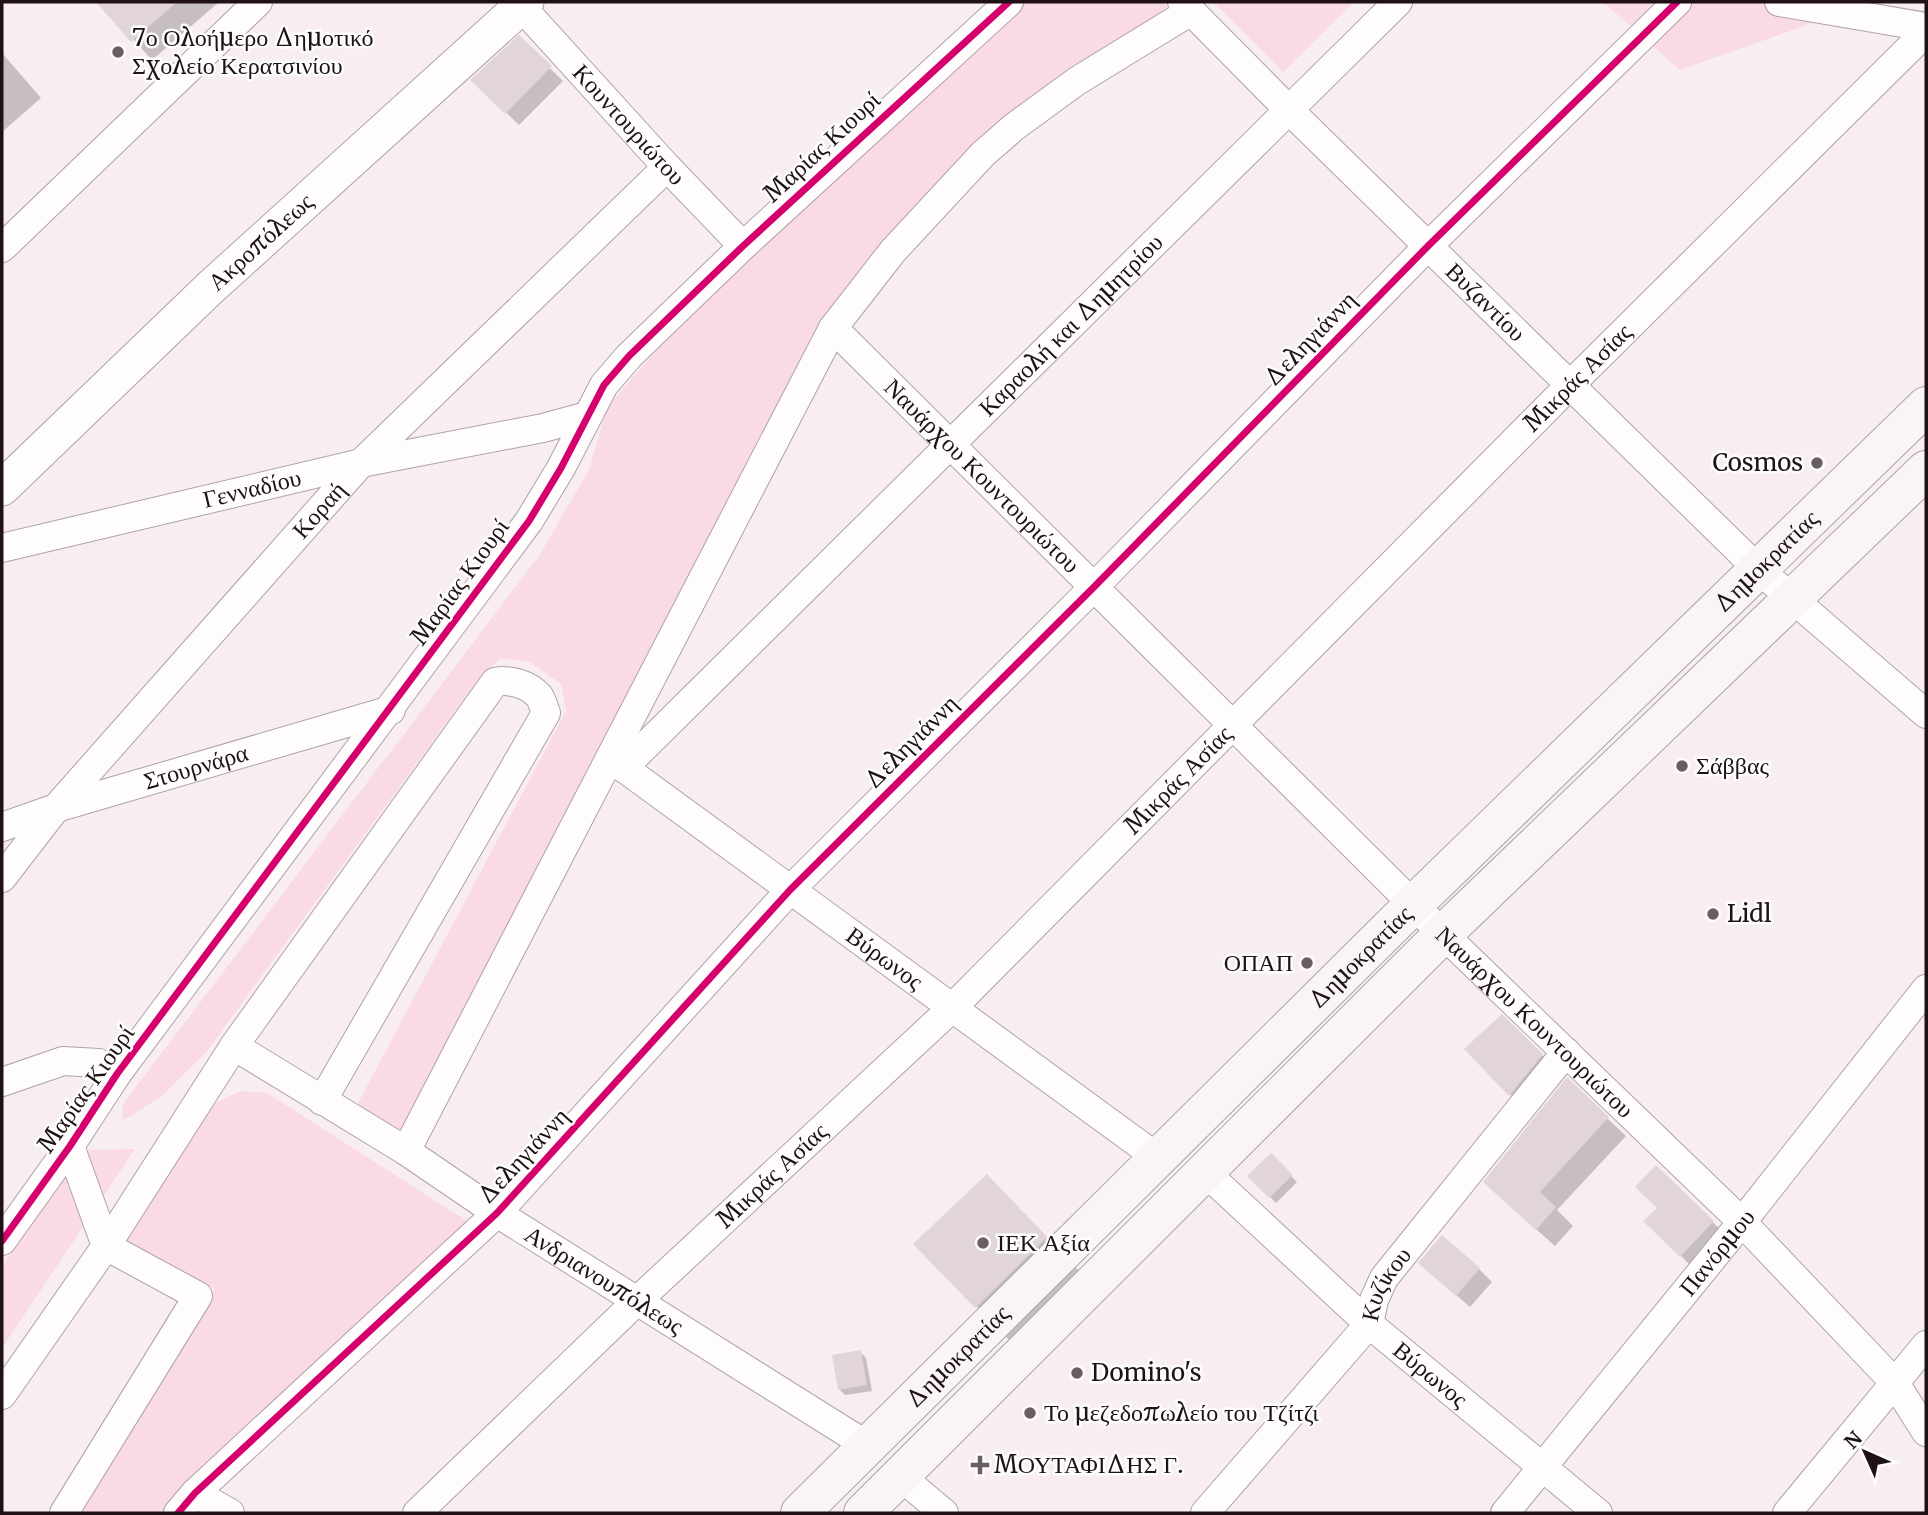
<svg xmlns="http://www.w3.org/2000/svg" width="1928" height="1515" font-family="Merriweather,serif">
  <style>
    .green { fill: #fadae3 }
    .shadow { fill: #0003 }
    .building { fill: #e1d5d9 }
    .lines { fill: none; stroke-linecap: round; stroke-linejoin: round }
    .minor-casing { stroke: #aea3a6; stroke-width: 30 }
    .tertiary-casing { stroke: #aea3a6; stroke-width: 37 }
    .secondary-casing { stroke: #aea3a6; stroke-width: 40 }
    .minor { stroke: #fefcfd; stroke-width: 28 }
    .tertiary { stroke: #fefcfd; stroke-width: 35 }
    .secondary { stroke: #f9f4f5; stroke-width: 38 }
    .cycleway-casing { stroke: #fdfdfd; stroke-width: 11 }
    .cycleway { stroke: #d6006c; stroke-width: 7 }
    .poi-dot { fill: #6b5e62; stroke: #fdfdfd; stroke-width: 2.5 }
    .labels { text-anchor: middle; stroke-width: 5; stroke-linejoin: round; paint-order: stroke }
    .poi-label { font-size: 24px; fill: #1f1115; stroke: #fdfdfd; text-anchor: start }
    .street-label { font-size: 24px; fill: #1f1115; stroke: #fdfdfd }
  </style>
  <rect width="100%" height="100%" fill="#f8eef1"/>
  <g class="green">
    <path d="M 1025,2 L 1161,2 L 1177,16 L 1060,89 L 854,293 L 406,1138 L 357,1105 L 566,711 L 561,684 L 530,662 L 501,658 L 476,682 L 207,1051 L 161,1097 L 122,1121 L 123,1104 L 539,556 L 589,470 L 607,407 L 691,311 Z"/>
    <path d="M 1213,2 L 1354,2 L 1283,72 Z"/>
    <path d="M 1603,2 L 1872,2 L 1680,70 Z"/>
    <path d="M 241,1091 L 267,1093 L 470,1223 L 165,1513 L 75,1513 L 215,1289 L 124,1245 L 211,1105 Z"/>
    <path d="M 135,1149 L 2,1348 L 2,1266 L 83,1150 Z"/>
  </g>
  <g class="shadow">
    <path d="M 99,2 L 219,2 L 152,60 Z"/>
    <path d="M 519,38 L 563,81 L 519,125 L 473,80 Z"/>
    <path d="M 2,53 L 41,98 L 2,132 Z"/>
    <path d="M 1502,1016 L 1555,1068 L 1523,1108 L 1467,1049 Z"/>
    <path d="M 1567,1080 L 1626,1136 L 1557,1210 L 1573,1226 L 1555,1246 L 1503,1200 Z"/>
    <path d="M 1271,1156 L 1297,1182 L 1276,1203 L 1250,1176 Z"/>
    <path d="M 1656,1167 L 1726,1235 L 1694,1269 L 1646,1221 L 1659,1208 Z"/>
    <path d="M 1024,1213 L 1083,1275 L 1013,1344 L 916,1244 Z"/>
    <path d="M 1479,1269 L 1492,1282 L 1470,1307 L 1433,1275 Z"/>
    <path d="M 860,1352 L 866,1358 L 872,1391 L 845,1395 L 839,1389 Z"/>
  </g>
  <g class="building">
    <path d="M 96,2 L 177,2 L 131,42 Z"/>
    <path d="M 519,35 L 552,66 L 505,114 L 470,80 Z"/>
    <path d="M 1502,1014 L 1543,1054 L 1509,1096 L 1464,1049 Z"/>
    <path d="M 1567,1077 L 1609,1117 L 1540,1192 L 1556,1207 L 1536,1230 L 1483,1182 Z"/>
    <path d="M 1271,1153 L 1293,1175 L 1269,1198 L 1247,1176 Z"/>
    <path d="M 1656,1165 L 1714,1221 L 1680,1257 L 1643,1221 L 1657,1208 L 1635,1187 Z"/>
    <path d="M 987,1174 L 1047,1237 L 975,1308 L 913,1244 Z"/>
    <path d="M 1442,1235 L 1480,1268 L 1456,1296 L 1418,1263 Z"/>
    <path d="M 861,1350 L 867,1385 L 838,1390 L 832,1355 Z"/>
  </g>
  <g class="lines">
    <defs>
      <g id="minor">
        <path id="s1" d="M 517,2 L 667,167 L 743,246"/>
        <path id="s2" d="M 1182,2 L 1289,110 L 1758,569 L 1926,714"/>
        <path d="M 1779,2 L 1926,27"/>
        <path d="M 2,248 L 258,2"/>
        <path id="s3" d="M 833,328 L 1443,934 L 1742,1222 L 1895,1383 L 1926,1432"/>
        <path id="s4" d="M 2,548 L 361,463 L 543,428 L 587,416"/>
        <path id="s5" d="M 610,758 L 1158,1158"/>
        <path id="s6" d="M 623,768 L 1398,2"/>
        <path id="s7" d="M 2,827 L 56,808 L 391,710"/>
        <path id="s8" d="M 2,878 L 56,808 L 361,463 L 667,167"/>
        <path id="s9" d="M 234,1046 L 406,1151 L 497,1213 L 868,1446"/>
        <path d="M 2,1082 L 63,1061 L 99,1063 L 117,1074"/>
        <path d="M 406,1151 L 833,328 L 893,251 L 983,154 L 1014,127 L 1077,81 L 1191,11"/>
        <path id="s10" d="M 1205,1172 L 1369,1324 L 1598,1513"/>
        <path d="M 2,1241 L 70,1146 L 117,1074 L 529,521 L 561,468 L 604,385 L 629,356 L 743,246 L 1009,2"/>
        <path d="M 2,1395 L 106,1246 L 234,1046 L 495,682 C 510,679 528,684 539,696 C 542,700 544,708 546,713 L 322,1101"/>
        <path d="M 900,1476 L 944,1513"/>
        <path d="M 195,1493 L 230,1513"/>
        <path d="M 64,1513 L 198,1296 L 106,1246 L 70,1146"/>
        <path d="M 178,1513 L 195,1493 L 497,1213 L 790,890 L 1094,587 L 1428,246 L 1677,2"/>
        <path id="s11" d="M 417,1513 L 638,1300 L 952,1008 L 1570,385 L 1926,32"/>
        <path id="s12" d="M 1205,1513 L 1369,1324 L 1374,1300 L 1384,1278 L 1566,1052"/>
        <path id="s13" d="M 1505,1513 L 1742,1222 L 1926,989"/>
        <path d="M 1787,1513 L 1926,1345"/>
      </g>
      <g id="tertiary">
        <path id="s14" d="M 2,488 L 210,288 L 526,2"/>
      </g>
      <g id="secondary">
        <path id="s15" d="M 800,1513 L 1414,904 L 1926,406"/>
        <path d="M 863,1513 L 1443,934 L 1926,470"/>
      </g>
    </defs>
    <use href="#minor" class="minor-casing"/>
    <use href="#tertiary" class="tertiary-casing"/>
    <use href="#secondary" class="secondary-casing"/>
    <use href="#minor" class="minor"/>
    <use href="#tertiary" class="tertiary"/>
    <use href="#secondary" class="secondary"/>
    <defs>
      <g id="cycleway">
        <path d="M 2,1241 L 70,1146 L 117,1074 L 529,521 L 561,468 L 604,385 L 629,356 L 743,246 L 1009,2"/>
        <path d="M 178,1513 L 195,1493 L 497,1213 L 790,890 L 1094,587 L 1428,246 L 1677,2"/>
      </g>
    </defs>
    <use href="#cycleway" class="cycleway-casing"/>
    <use href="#cycleway" class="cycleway"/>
  </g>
  <g class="poi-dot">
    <circle cx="118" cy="52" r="7"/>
    <circle cx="1817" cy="463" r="7"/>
    <circle cx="1682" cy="766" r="7"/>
    <circle cx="1713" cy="914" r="7"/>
    <circle cx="1307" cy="963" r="7"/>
    <circle cx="983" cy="1243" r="7"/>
    <circle cx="1077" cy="1373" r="7"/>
    <circle cx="1030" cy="1413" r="7"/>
    <path d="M976.5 1454.5h7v7h7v7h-7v7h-7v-7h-7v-7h7z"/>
  </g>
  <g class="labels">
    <g class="poi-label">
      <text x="132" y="46">7ο Ολοήμερο Δημοτικό<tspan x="132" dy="28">Σχολείο Κερατσινίου</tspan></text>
      <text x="1803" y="471" text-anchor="end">Cosmos</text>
      <text x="1696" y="774">Σάββας</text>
      <text x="1727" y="922">Lidl</text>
      <text x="1293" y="971" text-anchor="end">ΟΠΑΠ</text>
      <text x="997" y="1251">ΙΕΚ Αξία</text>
      <text x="1091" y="1381">Domino's</text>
      <text x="1044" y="1421">Το μεζεδοπωλείο του Τζίτζι</text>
      <text x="994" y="1473">ΜΟΥΤΑΦΙΔΗΣ Γ.</text>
    </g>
    <g class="street-label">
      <text dy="8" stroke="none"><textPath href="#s1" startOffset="166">Κουντουριώτου</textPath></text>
      <text transform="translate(822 147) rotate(-43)" y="8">Μαρίας Κιουρί</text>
      <text dy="8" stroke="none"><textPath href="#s14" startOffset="357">Ακροπόλεως</textPath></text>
      <text dy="8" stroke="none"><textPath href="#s2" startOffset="427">Βυζαντίου</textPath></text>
      <text dy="8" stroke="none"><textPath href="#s6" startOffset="630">Καραολή και Δημητρίου</textPath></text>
      <text transform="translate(1310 339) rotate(-46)" y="8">Δεληγιάννη</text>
      <text dy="8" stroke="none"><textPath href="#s11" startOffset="1624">Μικράς Ασίας</textPath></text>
      <text dy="8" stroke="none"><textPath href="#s3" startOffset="210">Ναυάρχου Κουντουριώτου</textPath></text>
      <text dy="8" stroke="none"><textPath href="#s4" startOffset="257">Γενναδίου</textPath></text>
      <text dy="8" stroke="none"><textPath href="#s8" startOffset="486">Κοραή</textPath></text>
      <text dy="8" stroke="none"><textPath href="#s15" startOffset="1356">Δημοκρατίας</textPath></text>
      <text transform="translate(460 582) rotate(-54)" y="8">Μαρίας Κιουρί</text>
      <text transform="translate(911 742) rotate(-45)" y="8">Δεληγιάννη</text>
      <text dy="8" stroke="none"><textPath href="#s7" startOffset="203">Στουρνάρα</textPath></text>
      <text dy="8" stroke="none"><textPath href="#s11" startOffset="1057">Μικράς Ασίας</textPath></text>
      <text dy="8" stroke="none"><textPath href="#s15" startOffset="789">Δημοκρατίας</textPath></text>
      <text dy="8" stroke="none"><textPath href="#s5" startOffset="340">Βύρωνος</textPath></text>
      <text dy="8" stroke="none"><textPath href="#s3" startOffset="987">Ναυάρχου Κουντουριώτου</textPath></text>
      <text transform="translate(86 1089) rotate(-55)" y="8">Μαρίας Κιουρί</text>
      <text transform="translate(523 1156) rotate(-47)" y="8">Δεληγιάννη</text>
      <text dy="8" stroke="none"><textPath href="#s11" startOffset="490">Μικράς Ασίας</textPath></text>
      <text dy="8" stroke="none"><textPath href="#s13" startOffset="336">Πανόρμου</textPath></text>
      <text dy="8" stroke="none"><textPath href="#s9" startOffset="438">Ανδριανουπόλεως</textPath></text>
      <text dy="8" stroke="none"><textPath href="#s12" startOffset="294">Κυζίκου</textPath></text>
      <text dy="8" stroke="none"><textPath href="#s15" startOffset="222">Δημοκρατίας</textPath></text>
      <text dy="8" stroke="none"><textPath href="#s10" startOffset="303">Βύρωνος</textPath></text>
    </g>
  </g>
  <rect width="1928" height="1515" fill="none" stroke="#1f1115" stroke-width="7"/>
  <g transform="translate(1865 1452) rotate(315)" stroke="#fdfdfd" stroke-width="5" paint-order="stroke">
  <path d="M0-5L12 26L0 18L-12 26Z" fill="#1f1115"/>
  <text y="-10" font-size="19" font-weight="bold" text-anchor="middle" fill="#1f1115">N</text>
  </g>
</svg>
